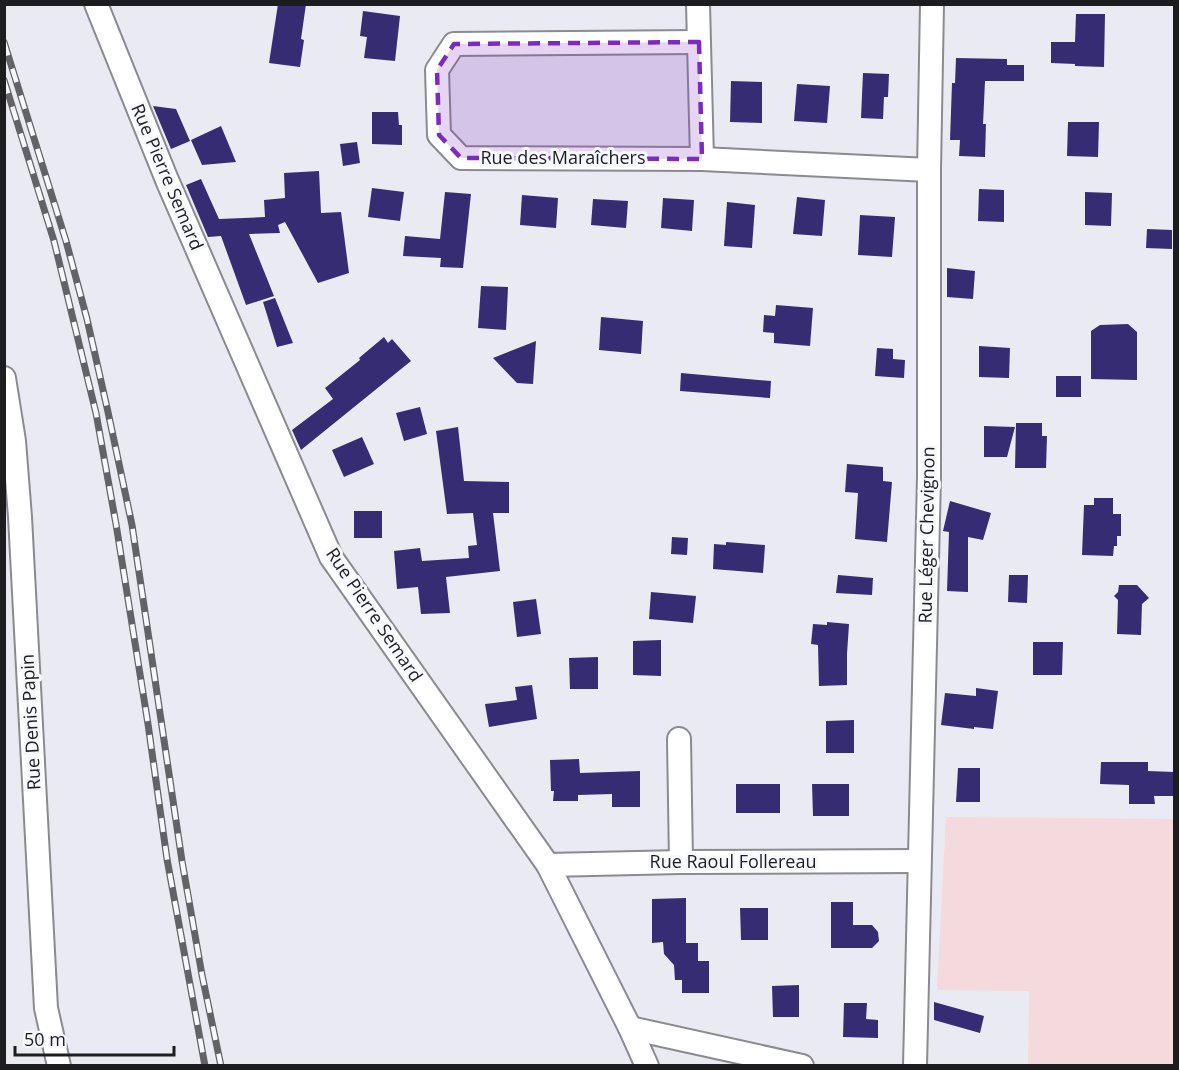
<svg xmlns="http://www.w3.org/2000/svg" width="1179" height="1070" font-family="'Open Sans',sans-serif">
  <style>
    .industrial { fill: #f4d9dd }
    .building { fill: #362c74 }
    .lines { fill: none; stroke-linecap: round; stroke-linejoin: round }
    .minor-casing { stroke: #8b8a92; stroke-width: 26 }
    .minor { stroke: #fff; stroke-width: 22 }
    .rail-casing { stroke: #636367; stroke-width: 7 }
    .rail { stroke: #f7f7fe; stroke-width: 4.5; stroke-dasharray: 14; stroke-linecap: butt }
    .marked { fill: #7b2cbf; fill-opacity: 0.2; stroke: #7b2cbf; stroke-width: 4.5; stroke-dasharray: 12 8; stroke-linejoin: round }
    .labels { text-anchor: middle; stroke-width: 6; stroke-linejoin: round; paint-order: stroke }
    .street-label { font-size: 18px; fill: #1d1d20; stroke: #f7f7fe }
  </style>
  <rect width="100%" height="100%" fill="#eaeaf2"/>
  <path class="industrial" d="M 946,817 L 1174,819 L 1174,1065 L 1028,1065 L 1029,991 L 937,990 Z"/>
  <g class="building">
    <path d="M 278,4 L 306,4 L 301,39 L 304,40 L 300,67 L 269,63 Z"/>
    <path d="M 363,11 L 400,16 L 395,61 L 364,58 L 367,37 L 360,36 Z"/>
    <path d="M 1076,14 L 1105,14 L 1104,67 L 1075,66 L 1075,64 L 1051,63 L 1051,42 L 1075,42 Z"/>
    <path d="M 956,58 L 1007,59 L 1007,65 L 1024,65 L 1024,81 L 985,81 L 983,124 L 986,124 L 985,157 L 959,156 L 960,140 L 950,140 L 952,83 L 955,83 Z"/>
    <path d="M 863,73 L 889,74 L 888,97 L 884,97 L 883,119 L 861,118 Z"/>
    <path d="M 731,81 L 762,82 L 762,123 L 730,122 Z"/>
    <path d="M 797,84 L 830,86 L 827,123 L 794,121 Z"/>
    <path d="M 153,106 L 176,109 L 190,141 L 171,149 Z"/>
    <path d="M 372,112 L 398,112 L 399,125 L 402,125 L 402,145 L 372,144 Z"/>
    <path d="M 1068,122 L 1099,122 L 1098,157 L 1067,156 Z"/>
    <path d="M 221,126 L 236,162 L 202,165 L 191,140 Z"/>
    <path d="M 357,142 L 360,163 L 343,166 L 340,144 Z"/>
    <path d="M 319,171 L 321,213 L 341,212 L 349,273 L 318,283 L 285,222 L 278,225 L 280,233 L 249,234 L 274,296 L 246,305 L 221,236 L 208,237 L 186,185 L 201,179 L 219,219 L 265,217 L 264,200 L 285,198 L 284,173 Z"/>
    <path d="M 372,188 L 404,192 L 400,221 L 368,217 Z"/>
    <path d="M 979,189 L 1004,190 L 1004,222 L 978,221 Z"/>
    <path d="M 445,192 L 471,194 L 463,268 L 440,267 L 441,258 L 403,256 L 405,236 L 440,239 Z"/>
    <path d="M 1085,192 L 1112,193 L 1111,226 L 1085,225 Z"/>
    <path d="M 522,195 L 558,198 L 556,228 L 520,225 Z"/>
    <path d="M 797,197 L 825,200 L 822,236 L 793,234 Z"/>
    <path d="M 663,198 L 694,200 L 692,231 L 661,228 Z"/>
    <path d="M 593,199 L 628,201 L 626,228 L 591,225 Z"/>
    <path d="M 727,202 L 755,205 L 752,248 L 724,246 Z"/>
    <path d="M 860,215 L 895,217 L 892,257 L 858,255 Z"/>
    <path d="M 1147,229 L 1172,230 L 1172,249 L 1146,248 Z"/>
    <path d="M 947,268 L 975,271 L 973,299 L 947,297 Z"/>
    <path d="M 481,286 L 508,287 L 506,330 L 478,328 Z"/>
    <path d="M 275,298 L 293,343 L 277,347 L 263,302 Z"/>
    <path d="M 776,305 L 813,308 L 810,346 L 774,343 L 774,333 L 763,332 L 764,315 L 775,316 Z"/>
    <path d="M 601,317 L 643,321 L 641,354 L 599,350 Z"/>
    <path d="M 1128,324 L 1137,332 L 1137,380 L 1091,379 L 1091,331 L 1100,325 Z"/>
    <path d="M 384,337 L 388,343 L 392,339 L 411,361 L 301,450 L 292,430 L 333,399 L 325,388 L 360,360 L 359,358 Z"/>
    <path d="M 536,341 L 533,384 L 517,383 L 493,358 Z"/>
    <path d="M 979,346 L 1010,348 L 1009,378 L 979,377 Z"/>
    <path d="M 877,348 L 893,349 L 893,359 L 905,360 L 904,378 L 875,376 Z"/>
    <path d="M 681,373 L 771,381 L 770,398 L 680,391 Z"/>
    <rect x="1056" y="376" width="25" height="21"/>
    <path d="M 420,407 L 427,434 L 404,441 L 396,413 Z"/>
    <path d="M 1016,423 L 1042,423 L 1042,436 L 1047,436 L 1046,468 L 1015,468 Z"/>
    <path d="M 984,426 L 1015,427 L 1007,457 L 984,457 Z"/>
    <path d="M 458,427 L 464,481 L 509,482 L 509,513 L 493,513 L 500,571 L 446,577 L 450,613 L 421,614 L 418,587 L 397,589 L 394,551 L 420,548 L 422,561 L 469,558 L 468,546 L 477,545 L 473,513 L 447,514 L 436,431 Z"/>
    <path d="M 362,437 L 374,464 L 344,477 L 332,450 Z"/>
    <path d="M 847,464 L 883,467 L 883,481 L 892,482 L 887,542 L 855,539 L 858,493 L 845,492 Z"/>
    <path d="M 1094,498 L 1113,498 L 1113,514 L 1121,514 L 1121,536 L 1117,536 L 1117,546 L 1114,546 L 1113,556 L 1082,555 L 1084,505 L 1094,505 Z"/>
    <path d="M 950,501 L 991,513 L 983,540 L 968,537 L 968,592 L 947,591 L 949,532 L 943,531 Z"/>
    <rect x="354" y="511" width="28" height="27"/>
    <path d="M 672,537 L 688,538 L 687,555 L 671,554 Z"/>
    <path d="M 726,542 L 765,545 L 763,573 L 713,569 L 714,544 L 726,545 Z"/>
    <path d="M 838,575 L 873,578 L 872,595 L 836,593 Z"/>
    <path d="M 1009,575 L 1028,575 L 1027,603 L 1008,602 Z"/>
    <path d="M 1119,585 L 1137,585 L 1149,598 L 1142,604 L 1141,635 L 1117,634 L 1118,600 L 1114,596 L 1118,592 Z"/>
    <path d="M 651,592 L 696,596 L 693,623 L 649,619 Z"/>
    <path d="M 536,599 L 541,634 L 517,637 L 513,602 Z"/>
    <path d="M 827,622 L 849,624 L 847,654 L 847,685 L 819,686 L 818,645 L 811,644 L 813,624 L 827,625 Z"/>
    <path d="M 661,640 L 661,676 L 633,675 L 633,641 Z"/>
    <path d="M 1033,642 L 1063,642 L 1062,675 L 1033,675 Z"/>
    <path d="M 598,657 L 598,689 L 570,689 L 569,658 Z"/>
    <path d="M 532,685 L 537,719 L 489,727 L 485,704 L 517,700 L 515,687 Z"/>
    <path d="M 976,688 L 998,691 L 993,729 L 974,727 L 974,729 L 941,725 L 945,693 L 976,696 Z"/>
    <path d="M 854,720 L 854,753 L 826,753 L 826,721 Z"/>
    <path d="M 579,759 L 580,773 L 640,771 L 640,807 L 612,807 L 612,794 L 578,795 L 578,801 L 553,801 L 554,791 L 551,791 L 550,760 Z"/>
    <path d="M 1101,762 L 1148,762 L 1148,771 L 1174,772 L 1174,796 L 1154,796 L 1155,804 L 1129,804 L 1129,785 L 1100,784 Z"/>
    <path d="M 958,768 L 980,768 L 980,802 L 956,802 Z"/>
    <rect x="736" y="784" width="44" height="29"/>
    <path d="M 812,784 L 849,784 L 849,816 L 813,816 Z"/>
    <path d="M 686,898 L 686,943 L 698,943 L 698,961 L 709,961 L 709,993 L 682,993 L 682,980 L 675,980 L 674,965 L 664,954 L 663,942 L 652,943 L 652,899 Z"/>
    <path d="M 831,902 L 853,902 L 853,925 L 872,925 L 878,932 L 879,941 L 872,948 L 831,948 Z"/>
    <path d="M 740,908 L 768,908 L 768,940 L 741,940 Z"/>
    <path d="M 799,985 L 799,1017 L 773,1017 L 772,986 Z"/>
    <path d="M 934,1002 L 984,1016 L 980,1033 L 934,1020 Z"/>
    <path d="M 844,1003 L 867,1003 L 866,1019 L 878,1020 L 878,1038 L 843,1037 Z"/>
  </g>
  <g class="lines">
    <defs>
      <g id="minor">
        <path d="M 96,4 L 167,180 L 331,557 L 548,865 L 630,1028 L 647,1066"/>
        <path d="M 698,4 L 702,159"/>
        <path d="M 699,42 L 454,44 L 437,70 L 439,135 L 461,158 L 702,159 L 929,170"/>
        <path d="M 4,378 L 14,441 L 20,517 L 46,1008 L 59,1066"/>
        <path d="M 679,739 L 681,862"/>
        <path d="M 548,865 L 681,862 L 919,861"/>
        <path d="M 630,1028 L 802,1066"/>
        <path d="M 915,1066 L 929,477 L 929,170 L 932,4"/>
      </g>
    </defs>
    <use href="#minor" class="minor-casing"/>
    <use href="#minor" class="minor"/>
    <defs>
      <g id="rail">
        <path d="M 4,42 L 66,241 L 87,319 L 108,412 L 132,525 L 182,861 L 202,975 L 221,1066"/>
        <path d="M 4,80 L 54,241 L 96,413 L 116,524 L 148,724 L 167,859 L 205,1066"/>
      </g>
    </defs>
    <use href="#rail" class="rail-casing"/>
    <use href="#rail" class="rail"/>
  </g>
  <path class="marked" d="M 699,42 L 702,159 L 461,158 L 439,135 L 437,70 L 454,44 Z"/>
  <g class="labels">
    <g class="street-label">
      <text x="563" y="164">Rue des Maraîchers</text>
      <text transform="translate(167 177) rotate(67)" y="6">Rue Pierre Semard</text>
      <text transform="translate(927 535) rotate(-89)" y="6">Rue Léger Chevignon</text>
      <text transform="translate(374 615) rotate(56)" y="6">Rue Pierre Semard</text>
      <text transform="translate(31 722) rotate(-93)" y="6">Rue Denis Papin</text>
      <text x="733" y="868">Rue Raoul Follereau</text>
    </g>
  </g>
  <rect width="1179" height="1070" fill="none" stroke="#1d1d20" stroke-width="12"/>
  <path d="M15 1046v9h159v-9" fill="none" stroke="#1d1d20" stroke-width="3"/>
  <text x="24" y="1046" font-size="18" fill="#1d1d20" stroke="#f7f7fe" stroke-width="4.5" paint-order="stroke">50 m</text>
</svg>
